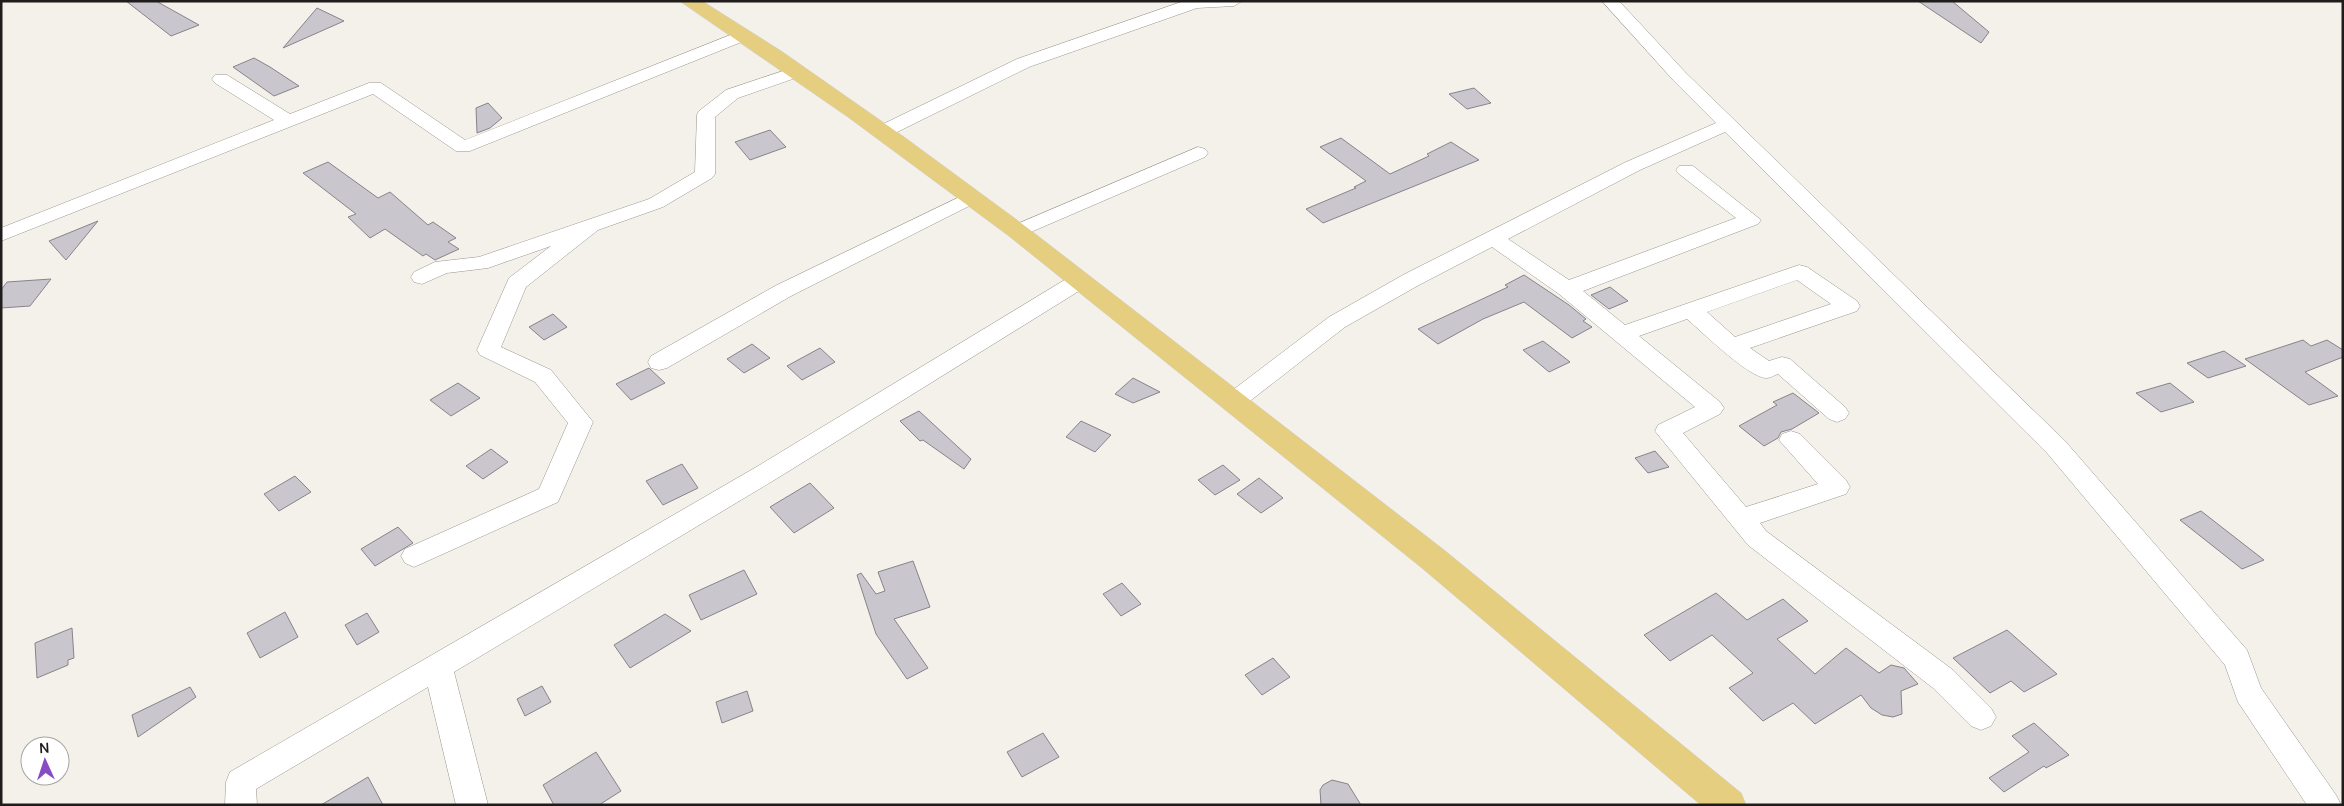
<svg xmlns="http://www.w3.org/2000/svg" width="2344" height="806" font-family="Manrope,sans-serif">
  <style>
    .building { fill: #c9c7cd; stroke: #86848a }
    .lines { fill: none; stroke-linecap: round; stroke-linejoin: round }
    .minor-casing { stroke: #98968f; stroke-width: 1 }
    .major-casing { stroke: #cecdcd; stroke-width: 1 }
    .minor { fill: #fff; fill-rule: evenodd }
    .major { fill: #e6ce80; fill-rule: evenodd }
  </style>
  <rect width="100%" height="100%" fill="#f4f1ea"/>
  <g class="building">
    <path d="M 126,1 L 156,1 L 199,25 L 171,36 Z"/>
    <path d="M 1918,1 L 1952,1 L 1989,32 L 1981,43 Z"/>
    <path d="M 317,8 L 344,21 L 283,48 Z"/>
    <path d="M 254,58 L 270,67 L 299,86 L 274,96 L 233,67 Z"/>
    <path d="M 1474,88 L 1491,103 L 1467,109 L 1449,94 Z"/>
    <path d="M 488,103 L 502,118 L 490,128 L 477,133 L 476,108 Z"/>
    <path d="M 770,130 L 786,147 L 750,160 L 735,142 Z"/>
    <path d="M 1341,138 L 1390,174 L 1429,156 L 1427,154 L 1451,142 L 1479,160 L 1323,223 L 1306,209 L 1356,188 L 1354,187 L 1366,181 L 1320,147 Z"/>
    <path d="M 328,162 L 378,198 L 390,192 L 428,225 L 433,222 L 456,238 L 448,242 L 459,249 L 435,260 L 426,254 L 423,256 L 385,229 L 370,238 L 348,217 L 356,214 L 303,173 Z"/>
    <path d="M 98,221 L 66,260 L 49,241 Z"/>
    <path d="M 1524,275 L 1569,305 L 1586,319 L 1583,321 L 1592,327 L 1572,338 L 1524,302 L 1483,319 L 1438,344 L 1418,329 L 1508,287 L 1505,285 Z"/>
    <path d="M 51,279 L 30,306 L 1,308 L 1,290 L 7,282 Z"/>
    <path d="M 1610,287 L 1628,301 L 1609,309 L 1591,295 Z"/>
    <path d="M 553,314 L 567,327 L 544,340 L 529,327 Z"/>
    <path d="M 2303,340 L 2311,346 L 2327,340 L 2343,350 L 2343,357 L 2305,372 L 2338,396 L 2309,405 L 2245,359 Z"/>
    <path d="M 1543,341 L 1570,362 L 1549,372 L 1523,350 Z"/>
    <path d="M 752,344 L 770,358 L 744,373 L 727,359 Z"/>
    <path d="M 820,348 L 835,362 L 802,380 L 787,366 Z"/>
    <path d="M 2224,351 L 2246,366 L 2208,378 L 2187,363 Z"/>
    <path d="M 649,368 L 665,383 L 631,400 L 616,384 Z"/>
    <path d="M 1133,378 L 1160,392 L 1133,403 L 1115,394 Z"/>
    <path d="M 458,383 L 480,398 L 451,416 L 430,400 Z"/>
    <path d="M 2170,383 L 2194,402 L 2161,412 L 2136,393 Z"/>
    <path d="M 1793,393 L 1819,413 L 1792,429 L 1781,432 L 1778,438 L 1764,446 L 1739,426 L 1777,405 L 1773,402 Z"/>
    <path d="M 919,411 L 971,459 L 964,469 L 923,440 L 920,441 L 900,421 Z"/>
    <path d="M 1081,421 L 1111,435 L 1095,452 L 1066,437 Z"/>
    <path d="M 491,449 L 508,462 L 483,479 L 466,466 Z"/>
    <path d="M 1655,451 L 1669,467 L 1648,473 L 1635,458 Z"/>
    <path d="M 682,464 L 698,488 L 663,505 L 646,481 Z"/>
    <path d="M 1223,465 L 1240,480 L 1215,495 L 1198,480 Z"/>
    <path d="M 295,476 L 311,492 L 279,511 L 264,494 Z"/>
    <path d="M 1259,478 L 1283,498 L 1261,513 L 1237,494 Z"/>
    <path d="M 810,483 L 834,508 L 794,533 L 770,507 Z"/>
    <path d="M 2201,511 L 2264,560 L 2242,569 L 2180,520 Z"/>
    <path d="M 398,527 L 413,543 L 375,566 L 361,549 Z"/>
    <path d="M 913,561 L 930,607 L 894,619 L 928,668 L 907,679 L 876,634 L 857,575 L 861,573 L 876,594 L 885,591 L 878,572 Z"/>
    <path d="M 744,570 L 757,594 L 701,620 L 689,595 Z"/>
    <path d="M 1122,583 L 1141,604 L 1121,616 L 1103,594 Z"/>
    <path d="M 1716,593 L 1747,620 L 1783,599 L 1808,621 L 1777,639 L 1815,674 L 1846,648 L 1879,673 L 1891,665 L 1904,668 L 1918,684 L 1901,691 L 1902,714 L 1893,717 L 1882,715 L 1871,708 L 1861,695 L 1815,724 L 1793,703 L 1763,721 L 1729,688 L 1753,673 L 1712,635 L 1670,661 L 1644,635 Z"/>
    <path d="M 285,612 L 298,637 L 260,658 L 247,633 Z"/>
    <path d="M 367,613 L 379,632 L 357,645 L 345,625 Z"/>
    <path d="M 665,614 L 691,631 L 630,668 L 614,645 Z"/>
    <path d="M 72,628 L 74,658 L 68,660 L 68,665 L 37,678 L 35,643 Z"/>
    <path d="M 2007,630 L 2057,674 L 2024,692 L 2011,681 L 1990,693 L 1953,658 Z"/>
    <path d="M 1273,658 L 1290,677 L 1262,695 L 1245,675 Z"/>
    <path d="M 542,686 L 551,702 L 525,716 L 517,699 Z"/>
    <path d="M 190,687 L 196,697 L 138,737 L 132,715 Z"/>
    <path d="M 747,691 L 753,711 L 722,723 L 716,702 Z"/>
    <path d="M 2034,723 L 2069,755 L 2046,768 L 2044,766 L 2004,792 L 1989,778 L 2029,752 L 2012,736 Z"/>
    <path d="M 1043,733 L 1059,757 L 1022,777 L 1007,752 Z"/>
    <path d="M 596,752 L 621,791 L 599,805 L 554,805 L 543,785 Z"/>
    <path d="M 368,777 L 383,805 L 321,805 Z"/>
    <path d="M 1332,780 L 1348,784 L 1361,805 L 1321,805 L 1320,790 L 1323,785 Z"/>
  </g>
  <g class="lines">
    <defs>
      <g id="minor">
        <path d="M 1184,1 L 1242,1 L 1234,6 L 1197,8 L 1029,67 L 889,136 L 875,136 L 873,132 L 875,128 L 1017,59 Z"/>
        <path d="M 1602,1 L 1619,1 L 1686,73 L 2065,441 L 2247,650 L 2261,688 L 2336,795 L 2341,805 L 2307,805 L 2238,702 L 2225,665 L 2047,453 L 1725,132 L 1640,170 L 1508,239 L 1569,280 L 1736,218 L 1679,174 L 1676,170 L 1679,166 L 1693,166 L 1761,220 L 1758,224 L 1583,291 L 1625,325 L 1799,265 L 1807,267 L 1857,301 L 1860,306 L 1857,311 L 1750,348 L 1769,361 L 1782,357 L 1790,359 L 1845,407 L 1849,413 L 1845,419 L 1837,422 L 1829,419 L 1778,374 C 1775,375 1770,378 1767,378 C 1750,379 1701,331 1687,319 L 1639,336 L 1720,402 L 1724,408 L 1720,414 L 1683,433 L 1746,507 L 1818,484 L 1779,440 L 1782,434 L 1791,431 L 1800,434 L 1846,480 L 1850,487 L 1846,494 L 1760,523 L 1766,531 L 1953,670 L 1991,708 L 1996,717 L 1991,726 L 1981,730 L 1971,726 L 1933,688 L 1748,545 L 1655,431 L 1658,425 L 1695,407 L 1559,294 L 1492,247 L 1419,285 L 1345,327 L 1241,408 L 1233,410 L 1225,408 L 1221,402 L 1225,396 L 1329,317 L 1403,275 L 1626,162 L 1716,123 L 1674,81 ZM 1797,280 L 1831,304 L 1735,337 L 1707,312 Z"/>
        <path d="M 743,30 L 749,31 L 751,35 L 749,39 L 470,151 L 456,151 L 373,94 L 1,241 L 1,228 L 274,120 L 215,83 L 212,79 L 215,75 L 227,75 L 290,114 L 369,83 L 381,83 L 465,140 Z"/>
        <path d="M 798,66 L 804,67 L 807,71 L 804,75 L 738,98 L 715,117 L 715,174 L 712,178 L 663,207 L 598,230 L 526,287 L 501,347 L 551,370 L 593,422 L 558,502 L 423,563 L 414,567 L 405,563 L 401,556 L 405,549 L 539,489 L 568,423 L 535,382 L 480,355 L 477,350 L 509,278 L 551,246 L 488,268 L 447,273 L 422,284 L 414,282 L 411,277 L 414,272 L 435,262 L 479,257 L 649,199 L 695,172 L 697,115 L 699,111 L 726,90 Z"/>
        <path d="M 1198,147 L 1205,149 L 1208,153 L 1205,157 L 1024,235 L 1017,237 L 1010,235 L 1007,231 L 1010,227 Z"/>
        <path d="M 972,191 L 979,193 L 982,197 L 979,201 L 791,296 L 667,368 L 659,370 L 651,368 L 648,362 L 651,356 L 775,286 Z"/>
        <path d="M 1079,274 L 1087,276 L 1090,281 L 1087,286 L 776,479 L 454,672 L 488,805 L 456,805 L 428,687 L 256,789 L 257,805 L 225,805 L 226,782 L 230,772 L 758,466 L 1071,276 Z"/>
      </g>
      <path id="major" d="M 680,1 L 702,1 L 781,51 L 904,137 L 1025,226 L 1444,550 L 1741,793 L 1746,805 L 1701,805 L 1422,568 L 1009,236 L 848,117 Z"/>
    </defs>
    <use href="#minor" class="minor-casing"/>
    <use href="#major" class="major-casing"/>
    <use href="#minor" class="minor"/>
    <use href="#major" class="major"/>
  </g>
  <rect width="2344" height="806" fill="none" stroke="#1e1d1b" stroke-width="5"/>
  <g transform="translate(45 761) rotate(357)"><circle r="24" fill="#ffffff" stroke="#a5a5a4"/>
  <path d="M0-4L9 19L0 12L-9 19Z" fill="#884cc2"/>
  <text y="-8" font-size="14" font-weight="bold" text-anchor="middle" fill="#1e1d1b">N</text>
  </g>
</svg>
